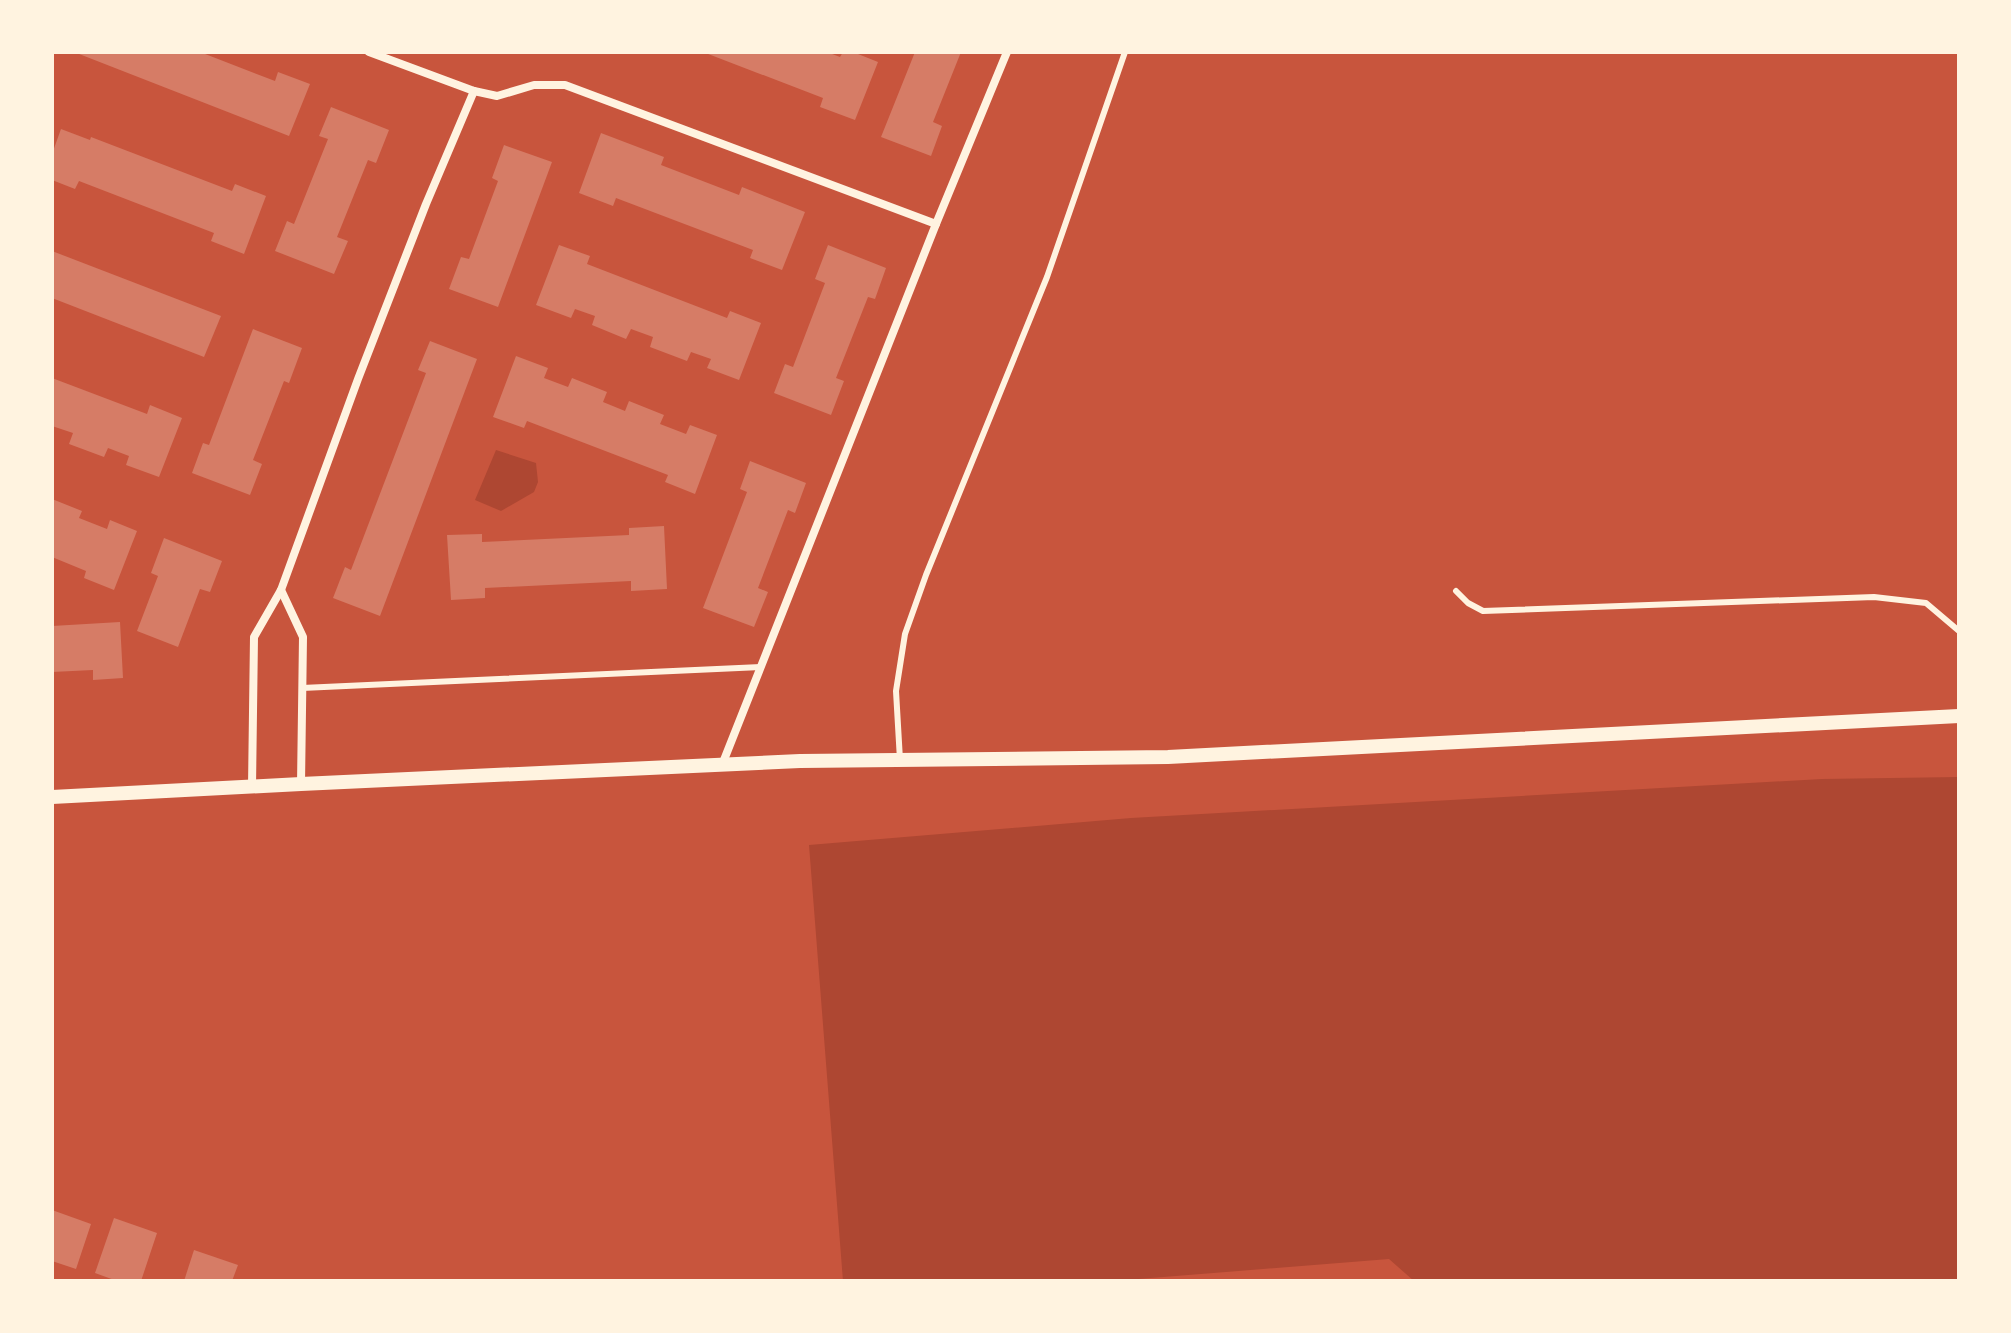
<svg xmlns="http://www.w3.org/2000/svg" width="2011" height="1333" font-family="'Alegreya Sans',sans-serif">
  <style>
    .green { fill: #ae4732 }
    .building { fill: #d67c66 }
    .lines { fill: none; stroke-linecap: round; stroke-linejoin: round }
    .service { stroke: #fff3e0; stroke-width: 6 }
    .minor { stroke: #fff3e0; stroke-width: 8 }
    .tertiary { stroke: #fff3e0; stroke-width: 14 }
  </style>
  <rect width="100%" height="100%" fill="#c8553d"/>
  <g class="green">
    <path d="M 496,450 L 536,463 L 538,482 L 534,492 L 501,511 L 475,500 Z"/>
    <path d="M 1959,777 L 1959,1281 L 1414,1281 L 1389,1259 L 1113,1281 L 843,1281 L 809,845 L 1131,818 L 1822,779 Z"/>
  </g>
  <g class="building">
    <path d="M 74,52 L 200,52 L 275,81 L 278,72 L 310,84 L 289,136 Z"/>
    <path d="M 703,52 L 827,52 L 840,57 L 843,52 L 853,52 L 878,62 L 855,120 L 820,107 L 823,98 Z"/>
    <path d="M 915,52 L 961,52 L 933,122 L 942,126 L 931,156 L 881,137 Z"/>
    <path d="M 331,107 L 389,130 L 376,163 L 368,160 L 337,237 L 348,241 L 334,274 L 275,251 L 287,221 L 294,224 L 328,139 L 319,136 Z"/>
    <path d="M 61,129 L 90,140 L 91,137 L 232,191 L 235,184 L 266,196 L 244,254 L 211,241 L 214,233 L 79,181 L 75,189 L 52,180 L 52,154 Z"/>
    <path d="M 601,133 L 664,157 L 661,165 L 739,195 L 742,187 L 805,212 L 782,270 L 750,258 L 753,250 L 616,198 L 613,206 L 579,193 Z"/>
    <path d="M 504,145 L 552,162 L 498,307 L 449,289 L 461,257 L 469,259 L 498,181 L 492,178 Z"/>
    <path d="M 559,245 L 590,256 L 587,264 L 727,318 L 730,311 L 761,323 L 739,380 L 707,368 L 711,359 L 691,352 L 687,361 L 650,347 L 653,337 L 631,329 L 626,339 L 592,325 L 595,316 L 575,309 L 571,318 L 536,305 Z"/>
    <path d="M 828,245 L 886,268 L 875,299 L 868,297 L 836,378 L 844,381 L 831,415 L 774,393 L 785,364 L 793,367 L 825,283 L 815,279 Z"/>
    <path d="M 52,251 L 221,316 L 204,357 L 52,298 Z"/>
    <path d="M 253,329 L 302,348 L 289,383 L 284,381 L 253,460 L 262,464 L 250,495 L 192,473 L 203,443 L 209,445 Z"/>
    <path d="M 430,341 L 477,359 L 380,616 L 333,598 L 345,567 L 351,570 L 426,373 L 418,370 Z"/>
    <path d="M 516,356 L 548,368 L 544,378 L 568,387 L 572,378 L 607,392 L 603,402 L 625,411 L 629,401 L 664,415 L 660,424 L 686,434 L 690,425 L 717,435 L 695,494 L 665,482 L 668,475 L 527,421 L 524,428 L 493,417 Z"/>
    <path d="M 52,378 L 147,414 L 150,405 L 182,418 L 159,477 L 126,465 L 129,456 L 108,448 L 104,457 L 69,444 L 73,433 L 52,426 Z"/>
    <path d="M 750,461 L 806,483 L 795,513 L 788,510 L 758,588 L 768,592 L 754,627 L 703,608 L 747,492 L 740,489 Z"/>
    <path d="M 52,499 L 82,511 L 79,518 L 107,529 L 110,520 L 137,531 L 114,590 L 84,578 L 86,571 L 52,557 Z"/>
    <path d="M 664,526 L 667,589 L 631,591 L 631,581 L 485,588 L 485,598 L 451,600 L 447,535 L 482,534 L 482,542 L 629,535 L 629,528 Z"/>
    <path d="M 164,538 L 222,561 L 210,592 L 200,589 L 178,647 L 137,631 L 158,576 L 151,573 Z"/>
    <path d="M 120,622 L 123,678 L 93,680 L 93,670 L 52,672 L 52,626 Z"/>
    <path d="M 52,1210 L 91,1224 L 76,1269 L 52,1261 Z"/>
    <path d="M 114,1218 L 157,1233 L 141,1281 L 117,1281 L 95,1273 Z"/>
    <path d="M 194,1250 L 238,1265 L 232,1281 L 184,1281 Z"/>
  </g>
  <g class="lines">
    <g class="service">
      <path d="M 1456,591 L 1468,603 L 1483,611 L 1874,597 L 1926,603 L 1959,631"/>
      <path d="M 302,688 L 761,667"/>
      <path d="M 900,760 L 896,691 L 905,634 L 926,575 L 1047,277 L 1125,52"/>
    </g>
    <g class="minor">
      <path d="M 369,52 L 474,91 L 497,96 L 534,85 L 565,85 L 936,224"/>
      <path d="M 281,590 L 303,637 L 301,784"/>
      <path d="M 722,765 L 936,224 L 1007,52"/>
      <path d="M 252,787 L 254,637 L 281,590 L 358,379 L 426,204 L 474,91"/>
    </g>
    <path class="tertiary" d="M 52,797 L 301,784 L 800,761 L 1168,757 L 1959,716"/>
  </g>
  <rect width="2011" height="1333" fill="none" stroke="#fff3e0" stroke-width="108"/>
</svg>
